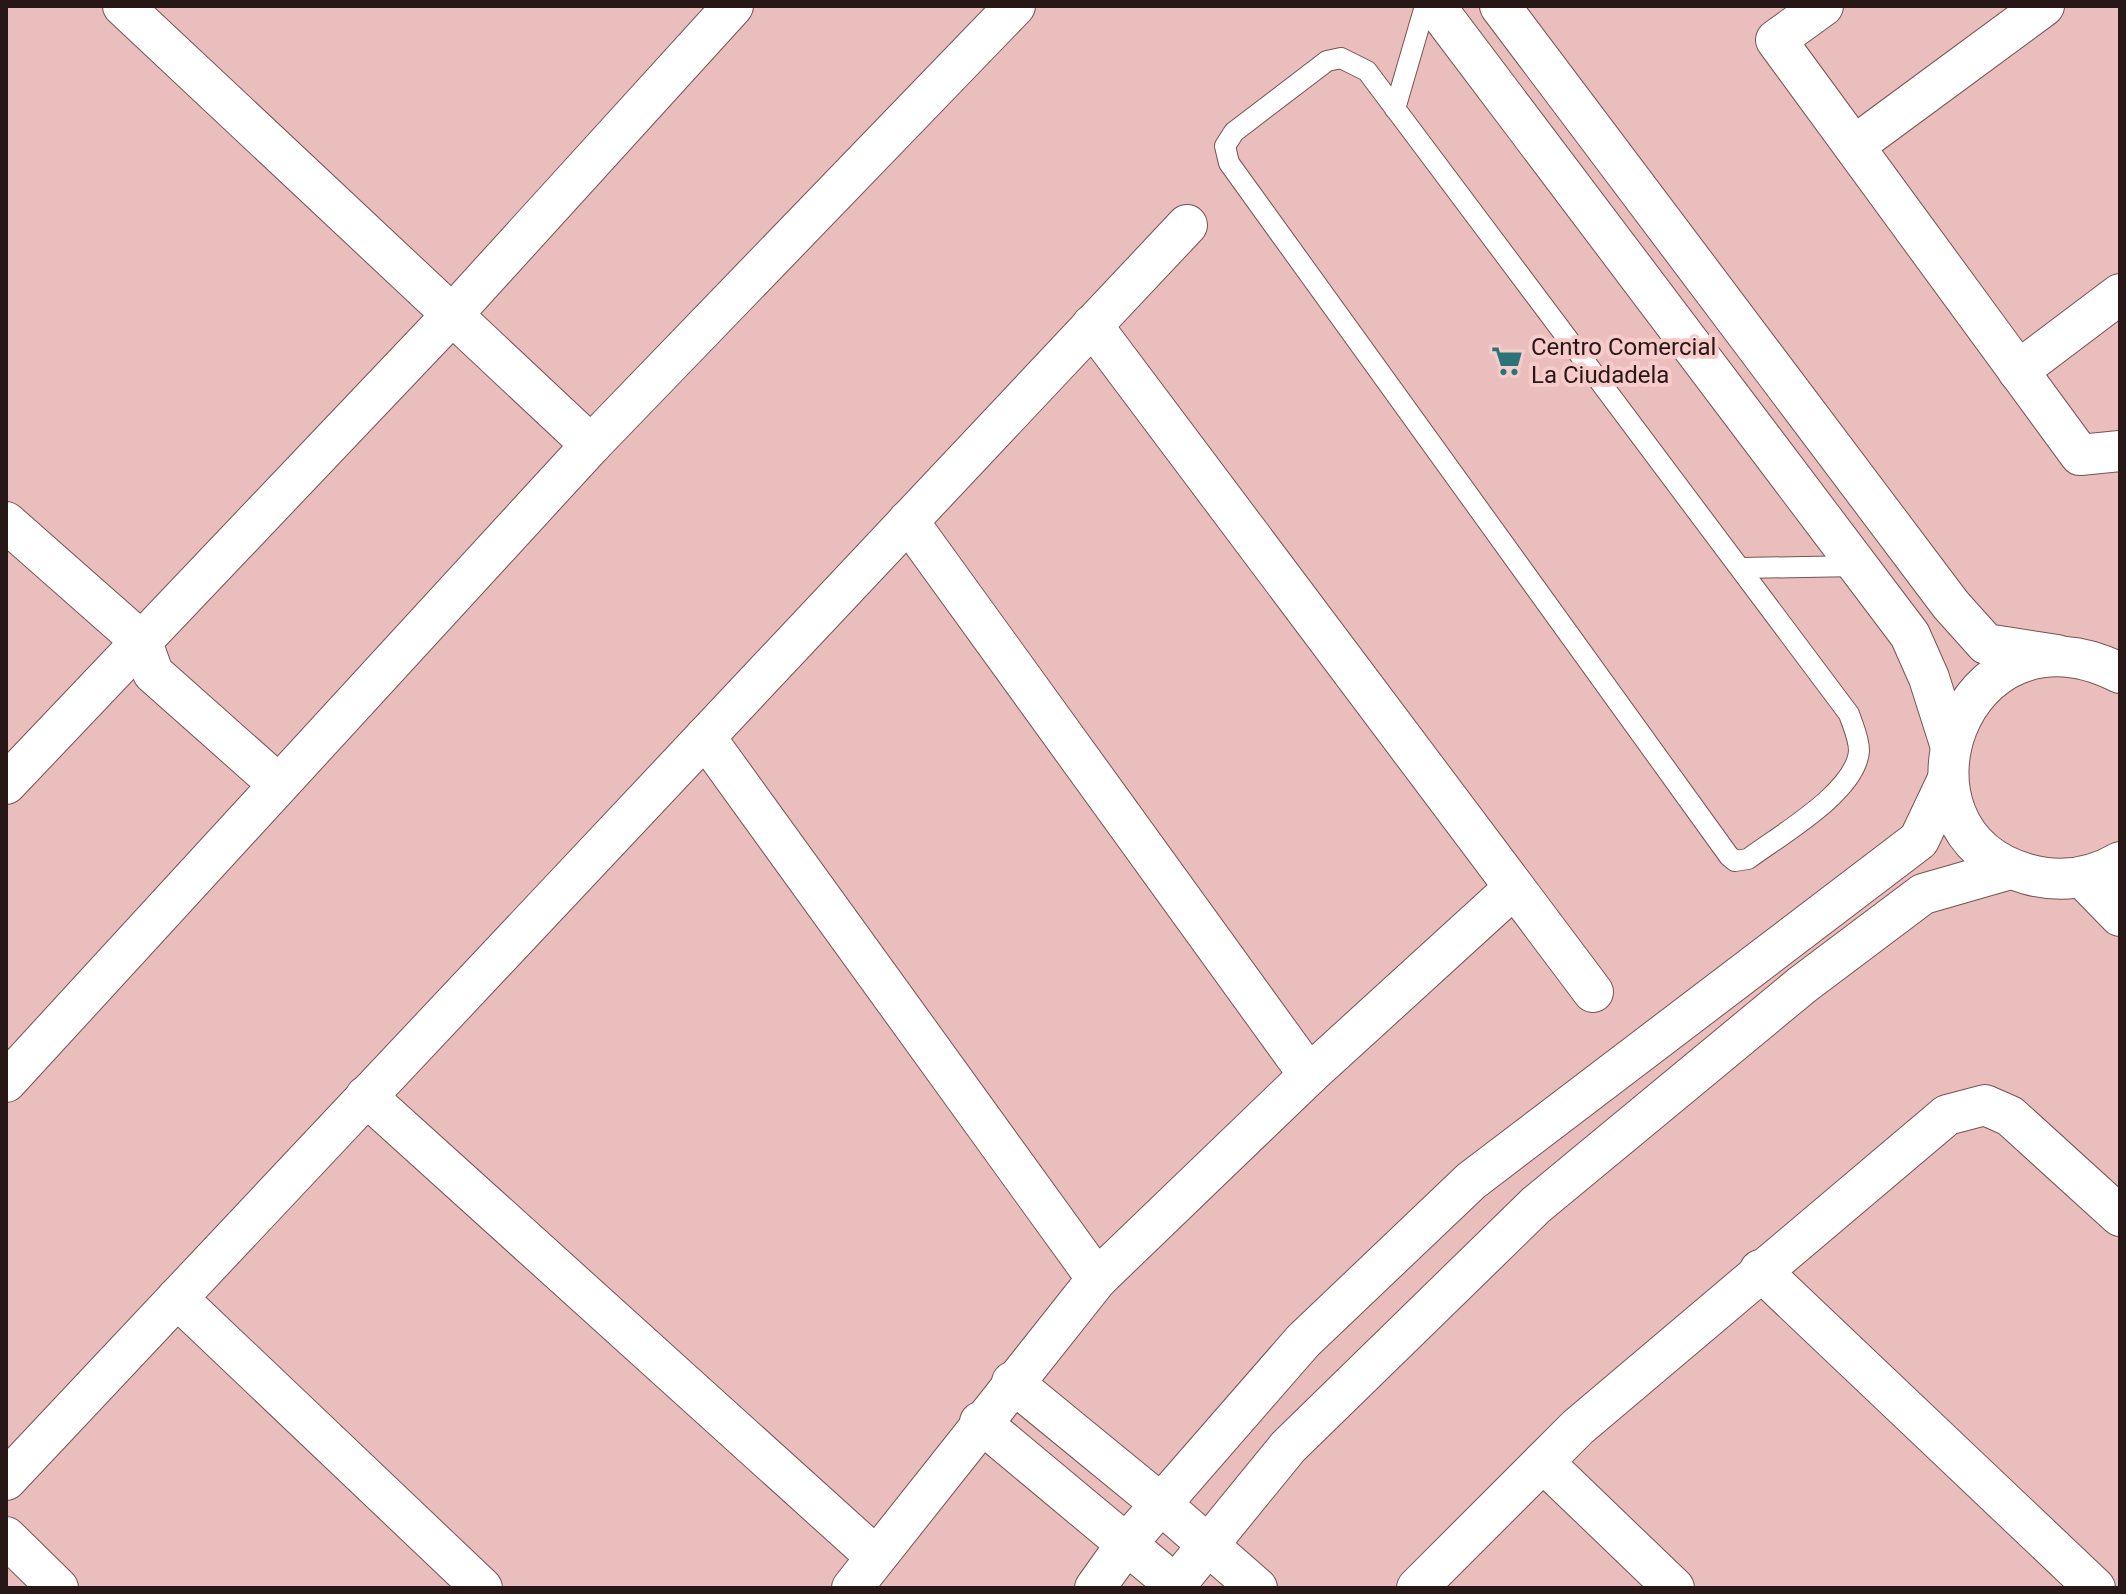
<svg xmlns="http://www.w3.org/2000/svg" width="2126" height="1594" font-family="Roboto,sans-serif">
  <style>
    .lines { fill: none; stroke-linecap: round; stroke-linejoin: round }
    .lane-casing { stroke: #785252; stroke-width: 22 }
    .street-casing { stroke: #785252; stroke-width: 42 }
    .lane { stroke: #fff; stroke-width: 20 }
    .street { stroke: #fff; stroke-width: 40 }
    .labels { text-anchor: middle; stroke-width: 8; stroke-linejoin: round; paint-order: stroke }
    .poi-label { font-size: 24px; fill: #271717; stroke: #f7cbca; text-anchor: start }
  </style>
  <rect width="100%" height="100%" fill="#eabebd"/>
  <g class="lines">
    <defs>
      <g id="lane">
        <path d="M 1341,58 L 1367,71 L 1849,714 C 1853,726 1859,738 1859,751 C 1856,792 1780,835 1748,859 L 1735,861 L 1729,856 L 1229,163 L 1225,146 L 1234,132 L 1327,61 Z"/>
        <path d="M 1395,109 L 1425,6"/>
        <path d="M 1742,568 L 1858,566"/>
      </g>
      <g id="street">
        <path d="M 123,6 L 591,445"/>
        <path d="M 1435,6 L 1910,635 L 1929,678 L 1950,744"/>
        <path d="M 1500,6 L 1951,605 L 1986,644 L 2057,655"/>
        <path d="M 1823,6 L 1776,40 L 2080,455 L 2120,451"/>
        <path d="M 1854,146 L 2044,6"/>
        <path d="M 1092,325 L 1593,992"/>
        <path d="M 2018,371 L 2120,294"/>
        <path d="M 908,521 L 1309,1075"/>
        <path d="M 6,522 L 142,642 L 153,673 L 278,784"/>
        <path d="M 2120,673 C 1959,592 1878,832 2027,874 C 2059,883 2091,879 2120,862"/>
        <path d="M 705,737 L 1097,1279"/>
        <path d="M 6,784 L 451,316 L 733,6"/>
        <path d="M 2083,878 L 2120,916"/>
        <path d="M 6,1082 L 591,445 L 1015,6"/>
        <path d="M 366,1096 L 875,1556"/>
        <path d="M 1760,1270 L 2095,1588"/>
        <path d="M 177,1298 L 482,1588"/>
        <path d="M 1012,1382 L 1161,1504 L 1257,1588"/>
        <path d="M 980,1422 L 1179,1588"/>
        <path d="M 1543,1462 L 1674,1588"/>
        <path d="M 6,1480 L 1187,225"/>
        <path d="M 6,1537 L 58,1588"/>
        <path d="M 852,1588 L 1097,1279 L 1309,1075 L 1514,888"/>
        <path d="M 1095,1588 L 1127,1543 L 1303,1341 L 1471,1181 L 1919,840 L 1947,781"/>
        <path d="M 1173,1588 L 1288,1447 L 1536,1205 L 1802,985 L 1923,894 L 2010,869"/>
        <path d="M 1417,1588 L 1578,1427 L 1947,1115 L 1985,1105 L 2010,1116 L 2120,1216"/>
      </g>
    </defs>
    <use href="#lane" class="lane-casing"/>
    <use href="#street" class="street-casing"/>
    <use href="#lane" class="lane"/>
    <use href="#street" class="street"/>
  </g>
  <defs>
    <symbol id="supermarket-bare" viewBox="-9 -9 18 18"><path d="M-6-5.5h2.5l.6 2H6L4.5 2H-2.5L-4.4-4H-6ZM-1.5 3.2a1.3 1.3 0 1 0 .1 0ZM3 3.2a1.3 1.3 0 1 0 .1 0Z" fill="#2a7478" stroke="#f7cbca" stroke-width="2.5" paint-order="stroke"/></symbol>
  </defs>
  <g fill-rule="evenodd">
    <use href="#supermarket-bare" x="1485" y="339" width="44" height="44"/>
  </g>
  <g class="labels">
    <g class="poi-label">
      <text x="1531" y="355">Centro Comercial<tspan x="1531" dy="28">La Ciudadela</tspan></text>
    </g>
  </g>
  <rect width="2126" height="1594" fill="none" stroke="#271717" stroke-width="16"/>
</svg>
